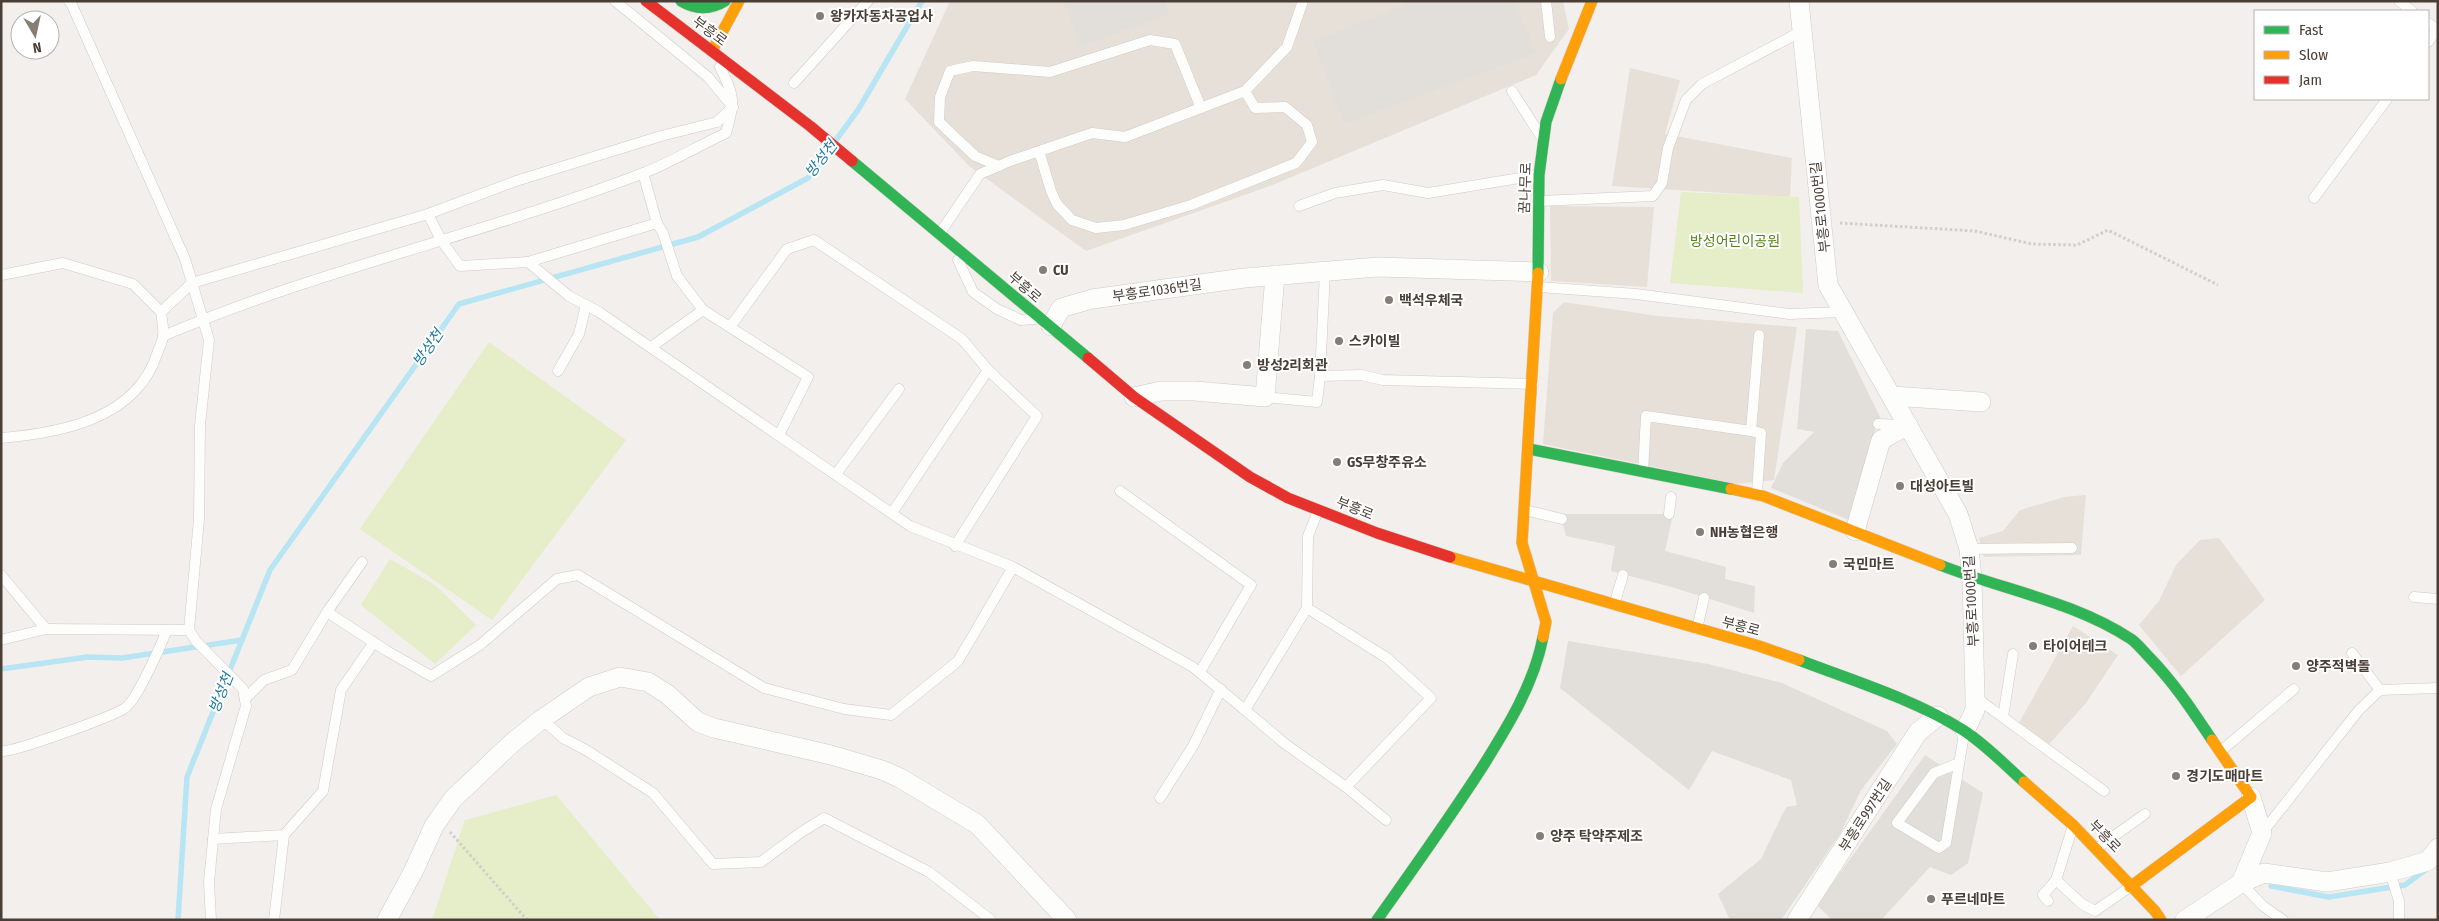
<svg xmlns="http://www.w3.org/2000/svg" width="2439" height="921" font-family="'Fira Sans Condensed','Noto Sans KR',sans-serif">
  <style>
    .residential { fill: #e7e0d9 }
    .green { fill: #e5eec9 }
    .parking { fill: #e2deda }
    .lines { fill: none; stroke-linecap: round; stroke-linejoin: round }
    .stream { stroke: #b8e5f4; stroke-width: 5.5 }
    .lane-casing { stroke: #cfcbc8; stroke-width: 11 }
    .street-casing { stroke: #cfcbc8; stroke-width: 20 }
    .fast-casing { stroke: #d4cdc3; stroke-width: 12 }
    .slow-casing { stroke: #d4cdc3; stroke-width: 12 }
    .jam-casing { stroke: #d4cdc3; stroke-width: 12 }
    .path { stroke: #d2cfca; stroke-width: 3; stroke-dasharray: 2.5 2.5; stroke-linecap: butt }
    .lane { stroke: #fdfdfc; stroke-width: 10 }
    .street { stroke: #fdfdfc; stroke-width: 19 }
    .fast { stroke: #30b455; stroke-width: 11 }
    .slow { stroke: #ff9f0a; stroke-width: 11 }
    .jam { stroke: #e5322d; stroke-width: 11 }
    .poi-dot { fill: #857d76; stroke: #fff; stroke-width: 2 }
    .labels { text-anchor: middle; stroke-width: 4; stroke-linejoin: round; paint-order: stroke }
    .poi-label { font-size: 14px; font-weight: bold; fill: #4a3f36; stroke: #fff; text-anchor: start }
    .street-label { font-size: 14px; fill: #4a3f36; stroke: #fff }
    .park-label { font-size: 14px; fill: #558322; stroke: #fff }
    .water-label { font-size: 15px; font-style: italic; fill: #1f7b9f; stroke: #fff }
  </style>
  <rect width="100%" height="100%" fill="#f2efec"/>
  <g class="residential">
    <path d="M 950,1 L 1563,1 L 1569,29 L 1536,75 L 1270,186 L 1086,251 L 969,166 L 905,99 Z"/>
    <path d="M 1630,68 L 1680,80 L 1665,134 L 1792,158 L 1790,197 L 1612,186 Z"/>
    <path d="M 1550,206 L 1654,207 L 1647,287 L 1551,281 Z"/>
    <path d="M 1564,302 L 1658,316 L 1797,327 L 1774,480 L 1737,484 L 1543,444 L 1553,313 Z"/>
    <path d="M 2086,495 L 2081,555 L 1984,557 L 1979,538 L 2003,531 L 2020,510 L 2064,497 Z"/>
    <path d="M 2219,538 L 2265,600 L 2181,676 L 2139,625 L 2159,601 L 2176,565 L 2200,540 Z"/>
    <path d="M 2073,626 L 2118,655 L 2086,703 L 2042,752 L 2016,733 L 2020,721 Z"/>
  </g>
  <g class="green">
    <path d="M 1681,192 L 1799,197 L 1803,293 L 1670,283 Z"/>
    <path d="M 489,342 L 626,440 L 492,620 L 360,529 Z"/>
    <path d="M 390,559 L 435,585 L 476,625 L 435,664 L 361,605 Z"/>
    <path d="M 556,795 L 660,920 L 432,920 L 465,820 Z"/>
  </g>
  <g class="parking">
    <path d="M 1063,1 L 1165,1 L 1169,15 L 1080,46 Z"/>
    <path d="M 1416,1 L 1515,1 L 1536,53 L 1344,124 L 1313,41 Z"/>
    <path d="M 1806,329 L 1838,331 L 1880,417 L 1873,436 L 1849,520 L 1771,488 L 1783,463 L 1814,432 L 1797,429 Z"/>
    <path d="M 1565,514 L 1673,514 L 1665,551 L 1726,567 L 1725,579 L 1755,586 L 1754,613 L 1675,588 L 1611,571 L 1615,546 L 1566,536 L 1562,519 Z"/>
    <path d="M 1568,641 L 1708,664 L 1782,683 L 1887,731 L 1897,744 L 1861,790 L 1840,834 L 1781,920 L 1730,920 L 1718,894 L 1761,859 L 1786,807 L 1797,805 L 1791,780 L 1712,751 L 1689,790 L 1560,688 Z"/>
    <path d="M 1925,755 L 1983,793 L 1968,863 L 1951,875 L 1930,867 L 1881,920 L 1832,920 L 1817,905 Z"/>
  </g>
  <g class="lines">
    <g class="stream">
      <path d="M 836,140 L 858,110 L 922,1"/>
      <path d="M 1,669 L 88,657 L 122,658 L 242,640"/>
      <path d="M 2271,886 L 2329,897 L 2405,885 L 2428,868"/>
      <path d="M 178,920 L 187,777 L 270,570 L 459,304 L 698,237 L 808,178 L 828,151"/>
    </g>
    <defs>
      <g id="lane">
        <path d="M 69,1 L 72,5 L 185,259 L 209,340 L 200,425 L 199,519 L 189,630 L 196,641 L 243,689 L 246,706 L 216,809 L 209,882 L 211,920"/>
        <path d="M 615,1 L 708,77 L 733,107"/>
        <path d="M 1546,1 L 1550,37"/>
        <path d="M 2399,1 L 2412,11"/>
        <path d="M 2428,23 L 2437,29"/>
        <path d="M 2428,42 L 2438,28"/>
        <path d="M 794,83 L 868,1"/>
        <path d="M 1512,91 L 1540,135"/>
        <path d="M 1039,151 L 1051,191 L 1057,204 L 1072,220 L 1096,228 L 1124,225 L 1191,205 L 1296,163 L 1312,142 L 1307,125 L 1285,107 L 1255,108 L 1245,91"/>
        <path d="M 999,166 L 975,156 L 939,122 L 940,97 L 950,71 L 973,66 L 1050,72 L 1150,40 L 1175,44 L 1201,108"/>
        <path d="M 643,173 L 657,223 L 663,233 L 677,276 L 703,310"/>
        <path d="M 2314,198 L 2387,99"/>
        <path d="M 1540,201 L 1653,196 L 1662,183 L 1668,148 L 1686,100 L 1702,84 L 1802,31"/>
        <path d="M 1299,206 L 1335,193 L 1383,185 L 1428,193 L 1538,175"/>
        <path d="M 428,214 L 441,240 L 460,266 L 528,262 L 569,296 L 599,312 L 910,526 L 1013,567 L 1193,667 L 1245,710"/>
        <path d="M 940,233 L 980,174 L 1010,161 L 1092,133 L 1125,137 L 1245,91 L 1287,47 L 1303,1"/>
        <path d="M 958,260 L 973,292 L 997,309 L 1021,320 L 1035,319"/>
        <path d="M 528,262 L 657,223"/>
        <path d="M 1,275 L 63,263 L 133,284 L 161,312 C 162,320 164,328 163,336 C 163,341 159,348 157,354 C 136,419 61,433 1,438"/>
        <path d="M 1539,287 L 1636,294 L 1789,314 L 1844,312"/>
        <path d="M 161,312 L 192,283 L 428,214 L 516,181 L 661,136 L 717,122 L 733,107"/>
        <path d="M 730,327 L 787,249 L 814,240 L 962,339 L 988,370 L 1037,416 L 955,546"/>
        <path d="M 163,336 C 318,270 484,234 641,174 C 670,163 698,146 726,133 C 735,101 735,97 720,67"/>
        <path d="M 651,347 L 703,310 L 808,377 L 779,435"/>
        <path d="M 558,371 L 579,334 L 586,305"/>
        <path d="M 1320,376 L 1361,375 L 1383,380 L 1533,384"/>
        <path d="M 1265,397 L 1317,402 L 1320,376 L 1325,271"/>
        <path d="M 1878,424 L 1902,425"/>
        <path d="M 1751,431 L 1759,335"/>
        <path d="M 1643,472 L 1646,416 L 1751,431 L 1761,433 L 1757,493"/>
        <path d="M 836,474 L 899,389"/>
        <path d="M 1120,491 L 1251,585 L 1200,672"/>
        <path d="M 1525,510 L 1562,519"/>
        <path d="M 892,513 L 988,370"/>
        <path d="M 1669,514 L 1671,497"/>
        <path d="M 1969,549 L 2072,548"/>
        <path d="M 1,575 L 46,629"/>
        <path d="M 2414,597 L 2438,599"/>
        <path d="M 1614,605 L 1623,575"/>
        <path d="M 1307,608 L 1387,658 L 1431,698 L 1346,787 L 1284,743 L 1245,710 L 1307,608 L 1308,536 L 1318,511"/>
        <path d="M 327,612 L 387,651 L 431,676 L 480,645 L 557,579 L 578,575 L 764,688 L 844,709 L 891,715 L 958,661 L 1013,567"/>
        <path d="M 1697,629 L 1704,598"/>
        <path d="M 1,640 L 46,629 L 189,630"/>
        <path d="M 2352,653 L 2380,690"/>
        <path d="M 1975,697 L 2104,791"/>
        <path d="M 245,699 L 264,680 L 292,670 L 327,612 L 362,562"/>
        <path d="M 2003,717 L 2013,654"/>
        <path d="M 542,719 L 563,738 L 586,750 L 653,793 L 713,864 L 761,862 L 800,833 L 824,818 L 929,872 L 991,920"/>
        <path d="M 1,751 C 12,753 114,716 125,708 C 137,700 161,645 167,630"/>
        <path d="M 2221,751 L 2294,689"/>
        <path d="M 1959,763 L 1934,773 L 1897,823 L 1939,848 L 1946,843 L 1964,734"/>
        <path d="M 1346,787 L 1386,820"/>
        <path d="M 1160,798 L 1193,746 L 1221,689"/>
        <path d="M 2073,826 L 2056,880 L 2082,904 L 2095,911 L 2130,887"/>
        <path d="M 2262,833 L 2359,710 L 2380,690 L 2438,688"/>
        <path d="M 284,835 L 323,791 L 341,690 L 374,642"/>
        <path d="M 213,839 L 284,835 L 274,920"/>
        <path d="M 2096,849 L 2145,814"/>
        <path d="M 2390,872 L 2399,901 L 2399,920"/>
        <path d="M 2241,883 L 2263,906 L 2283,920"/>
        <path d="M 2048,901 L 2043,895 L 2056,880"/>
      </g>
      <g id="street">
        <path d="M 1799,1 L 1828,285 L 1958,514 L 1969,549 L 1972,578 L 1975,697 L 1975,710 L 1965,731"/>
        <path d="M 1051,326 L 1061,308 L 1092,299 L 1244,278 L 1378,267 L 1539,272"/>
        <path d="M 1892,396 L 1981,402"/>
        <path d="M 1134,397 L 1161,391 L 1195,391 L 1265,397 L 1275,275"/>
        <path d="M 1855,531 L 1881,440 L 1908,425"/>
        <path d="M 2241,883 L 2262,833 L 2251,797"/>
        <path d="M 387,920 L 414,870 L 434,826 L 453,799 L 512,743 L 542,719 L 589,687 L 620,677 L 648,682 L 667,694 L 698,722 L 714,728 L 831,755 L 882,770 L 900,778 L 977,824 L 1067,920"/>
        <path d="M 1797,920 L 1918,732 L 1938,716"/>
        <path d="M 2185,920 L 2241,883 L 2264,873 L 2327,882 L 2390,872 L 2428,861 L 2438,848"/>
      </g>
      <g id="fast">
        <path d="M 681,1 C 696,10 710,10 725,1"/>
        <path d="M 852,161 L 1088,358"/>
        <path d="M 1538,273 L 1539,175 L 1546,122 L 1561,79"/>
        <path d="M 1529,449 L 1731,489"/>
        <path d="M 1940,565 C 2003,590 2073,601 2131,639 C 2138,644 2144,652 2150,658 C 2175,684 2192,710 2212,740"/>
        <path d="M 1799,660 C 1854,681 1913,699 1963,730 C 1985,744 2005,765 2024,782"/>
        <path d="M 1377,920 C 1413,869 1449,819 1483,766 C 1508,726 1534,684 1543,637"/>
      </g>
      <g id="slow">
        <path d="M 712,51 L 739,1"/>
        <path d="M 1561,79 L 1592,1"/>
        <path d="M 1538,273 L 1522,543 L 1546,622 L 1543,637"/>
        <path d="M 1731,489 L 1763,496 L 1940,565"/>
        <path d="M 1450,557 L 1759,646 L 1799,660"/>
        <path d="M 2024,782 L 2073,825 L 2155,911 L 2161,920"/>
        <path d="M 2130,887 L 2251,797 L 2212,740"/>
      </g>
      <g id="jam">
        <path d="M 646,1 L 810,126 L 852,161"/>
        <path d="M 1088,358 L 1134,397 L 1250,477 L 1288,498 L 1377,533 L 1450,557"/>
      </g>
    </defs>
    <use href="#lane" class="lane-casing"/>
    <use href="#street" class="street-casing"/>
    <use href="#fast" class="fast-casing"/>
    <use href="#slow" class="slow-casing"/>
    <use href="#jam" class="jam-casing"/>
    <g class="path">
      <path d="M 1840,223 L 1975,231 L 2032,244 L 2077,245 L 2108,230 L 2218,285"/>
      <path d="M 450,832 L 527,920"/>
    </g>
    <use href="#lane" class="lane"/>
    <use href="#street" class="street"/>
    <use href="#fast" class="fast"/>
    <use href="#slow" class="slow"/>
    <use href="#jam" class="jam"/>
  </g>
  <g class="poi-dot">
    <circle cx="820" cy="16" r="5"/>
    <circle cx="1043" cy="270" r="5"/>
    <circle cx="1389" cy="300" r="5"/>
    <circle cx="1339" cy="341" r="5"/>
    <circle cx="1247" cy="365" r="5"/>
    <circle cx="1337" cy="462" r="5"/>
    <circle cx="1900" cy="486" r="5"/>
    <circle cx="1700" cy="532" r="5"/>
    <circle cx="1833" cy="564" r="5"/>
    <circle cx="2033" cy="646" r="5"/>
    <circle cx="2296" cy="666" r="5"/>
    <circle cx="2176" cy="776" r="5"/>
    <circle cx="1540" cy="836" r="5"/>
    <circle cx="1931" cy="899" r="5"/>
  </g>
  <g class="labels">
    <g class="poi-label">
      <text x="830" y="21">왕카자동차공업사</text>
      <text x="1053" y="275">CU</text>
      <text x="1399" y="305">백석우체국</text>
      <text x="1349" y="346">스카이빌</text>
      <text x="1257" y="370">방성2리회관</text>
      <text x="1347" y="467">GS무창주유소</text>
      <text x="1910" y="491">대성아트빌</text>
      <text x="1710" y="537">NH농협은행</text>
      <text x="1843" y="569">국민마트</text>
      <text x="2043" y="651">타이어테크</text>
      <text x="2306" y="671">양주적벽돌</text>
      <text x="2186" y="781">경기도매마트</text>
      <text x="1550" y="841">양주 탁약주제조</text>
      <text x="1941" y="904">푸르네마트</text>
    </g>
    <g class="street-label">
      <text transform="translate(710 31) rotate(37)" y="5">부흥로</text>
      <text transform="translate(1525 188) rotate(-88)" y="5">꿈나무로</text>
      <text transform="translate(1820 207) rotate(-96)" y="5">부흥로1000번길</text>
      <text transform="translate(1025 287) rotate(41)" y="5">부흥로</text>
      <text transform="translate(1157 290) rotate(-8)" y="5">부흥로1036번길</text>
      <text transform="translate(1355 508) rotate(22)" y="5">부흥로</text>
      <text transform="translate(1971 601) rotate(-93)" y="5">부흥로1000번길</text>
      <text transform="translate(1741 626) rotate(15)" y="5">부흥로</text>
      <text transform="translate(1865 815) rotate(-57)" y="5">부흥로997번길</text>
      <text transform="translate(2105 836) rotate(46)" y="5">부흥로</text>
    </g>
    <g class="park-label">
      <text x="1735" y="246">방성어린이공원</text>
    </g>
    <g class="water-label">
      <text transform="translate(821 159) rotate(-52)" y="5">방성천</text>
      <text transform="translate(428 348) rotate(-55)" y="5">방성천</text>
      <text transform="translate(221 693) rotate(-68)" y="5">방성천</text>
    </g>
  </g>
  <rect width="2439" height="921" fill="none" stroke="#4a3f36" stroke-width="5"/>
  <rect x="2254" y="10" width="175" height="90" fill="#ffffff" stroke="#b7b2af"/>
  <rect x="2264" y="26" width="25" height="8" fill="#30b455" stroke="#b7b2af"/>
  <text x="2299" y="35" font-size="15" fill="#4a3f36">Fast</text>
  <rect x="2264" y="51" width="25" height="8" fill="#ff9f0a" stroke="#b7b2af"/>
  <text x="2299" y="60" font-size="15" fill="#4a3f36">Slow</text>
  <rect x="2264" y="76" width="25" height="8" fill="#e5322d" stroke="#b7b2af"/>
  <text x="2299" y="85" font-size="15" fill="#4a3f36">Jam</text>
  <g transform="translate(35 35) rotate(171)"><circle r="24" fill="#ffffff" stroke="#b7b2af"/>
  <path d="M0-4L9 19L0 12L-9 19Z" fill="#857d76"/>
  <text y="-8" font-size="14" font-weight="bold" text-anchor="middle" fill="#4a3f36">N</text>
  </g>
</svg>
